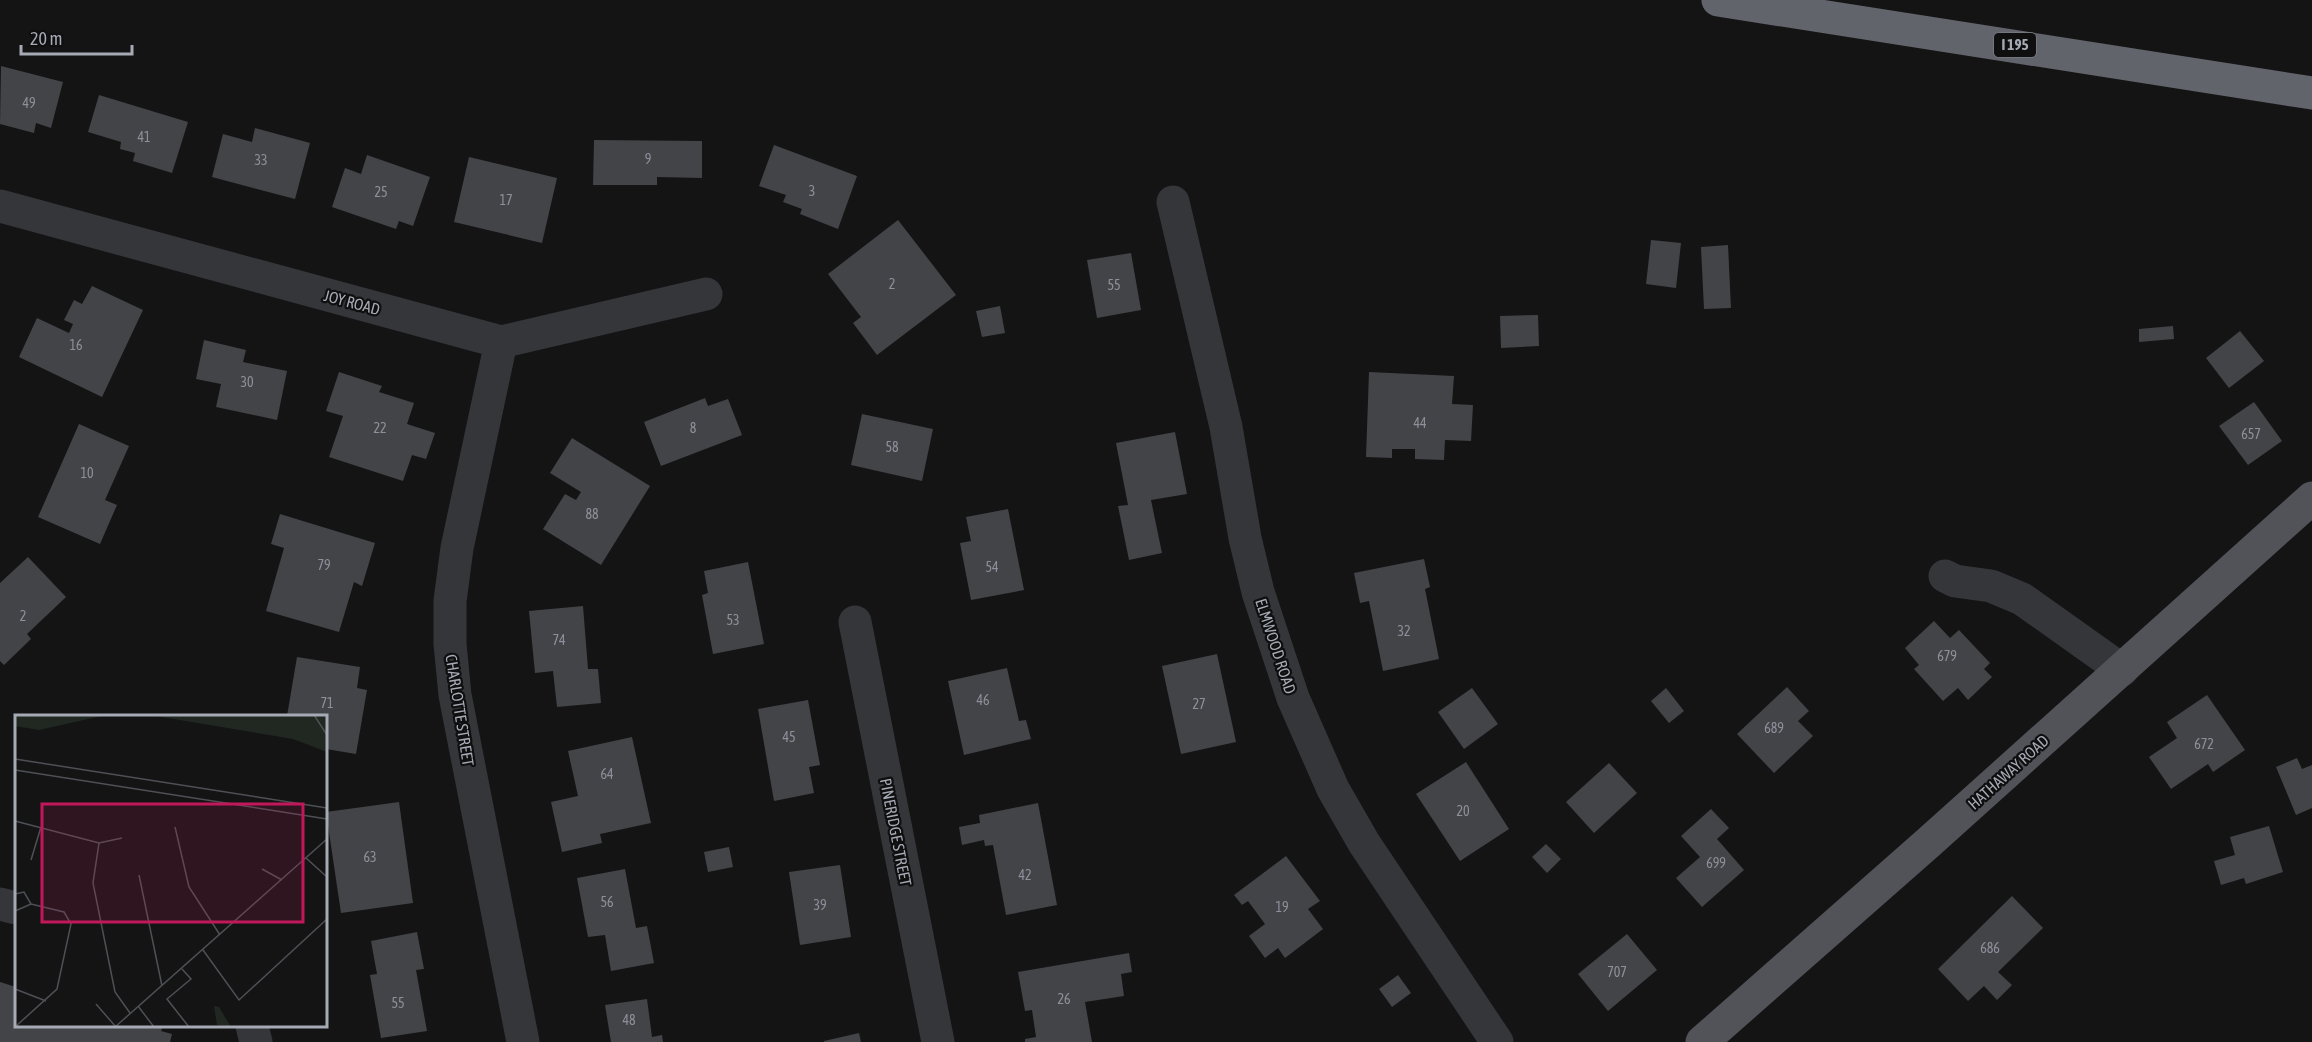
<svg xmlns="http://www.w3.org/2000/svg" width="2312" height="1042" font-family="'Asap Condensed',sans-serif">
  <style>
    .building { fill: #434448 }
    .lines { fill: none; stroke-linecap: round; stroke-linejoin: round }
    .minor { stroke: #35363a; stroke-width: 33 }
    .major { stroke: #515359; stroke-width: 33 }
    .highway { stroke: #61646b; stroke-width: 33 }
    .labels { text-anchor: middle; stroke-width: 4.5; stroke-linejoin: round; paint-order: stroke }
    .number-label { font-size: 14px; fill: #8d909a }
    .shield { fill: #0f0f10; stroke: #797c84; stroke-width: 1.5 }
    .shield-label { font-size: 15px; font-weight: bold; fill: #a6aab5 }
    .street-label { font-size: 16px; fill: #a6aab5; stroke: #0f0f10 }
    .inset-road { fill: none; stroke: #4e5055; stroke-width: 1.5 }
    .view { fill: #c2185b; fill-opacity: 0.15; stroke: #c2185b; stroke-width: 3 }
    .inset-edge { fill: none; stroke: #a6aab5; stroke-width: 3 }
  </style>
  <rect width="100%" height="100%" fill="#141415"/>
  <g class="building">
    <path d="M 1,66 L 63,82 L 51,128 L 36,123 L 34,133 L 0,124 Z"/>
    <path d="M 99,95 L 188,122 L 172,173 L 133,161 L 135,153 L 120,149 L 121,142 L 88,132 Z"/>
    <path d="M 255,128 L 310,143 L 295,199 L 212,177 L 223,134 L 252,142 Z"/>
    <path d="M 594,140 L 702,141 L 702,178 L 657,177 L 657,185 L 593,185 Z"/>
    <path d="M 774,145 L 857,176 L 838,229 L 800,214 L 802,209 L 783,202 L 786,195 L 759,186 Z"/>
    <path d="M 367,155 L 430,177 L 413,226 L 399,221 L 396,229 L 332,207 L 345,168 L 361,174 Z"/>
    <path d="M 469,157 L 557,178 L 542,243 L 454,222 Z"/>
    <path d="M 898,220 L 956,295 L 877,355 L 853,323 L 861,317 L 828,274 Z"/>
    <path d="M 1651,240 L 1681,243 L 1676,288 L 1646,284 Z"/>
    <path d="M 1728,245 L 1731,308 L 1704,309 L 1701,247 Z"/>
    <path d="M 1131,253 L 1141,310 L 1097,318 L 1087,260 Z"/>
    <path d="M 92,286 L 143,310 L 102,397 L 19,357 L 37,318 L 69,333 L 73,324 L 64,320 L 74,300 L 82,304 Z"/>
    <path d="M 1000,306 L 1005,333 L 982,337 L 976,311 Z"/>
    <path d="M 1538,315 L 1539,346 L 1501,348 L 1500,316 Z"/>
    <path d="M 2173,326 L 2174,339 L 2139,342 L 2139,329 Z"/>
    <path d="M 2240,331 L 2264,361 L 2229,388 L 2206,358 Z"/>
    <path d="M 204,340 L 246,350 L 243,362 L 287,371 L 277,420 L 216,407 L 221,384 L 196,379 Z"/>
    <path d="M 339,372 L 382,386 L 379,392 L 414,403 L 407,424 L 435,433 L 426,459 L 412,455 L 403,481 L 329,457 L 343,416 L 326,411 Z"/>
    <path d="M 1369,372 L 1454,376 L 1452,404 L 1473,405 L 1471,441 L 1445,440 L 1444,460 L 1415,459 L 1415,449 L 1392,449 L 1392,458 L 1366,457 Z"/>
    <path d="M 705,398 L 708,406 L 728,399 L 742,435 L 661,466 L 644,422 Z"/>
    <path d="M 2254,402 L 2282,441 L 2248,465 L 2219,426 Z"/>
    <path d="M 862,414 L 933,429 L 922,481 L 851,465 Z"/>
    <path d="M 79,424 L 129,446 L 105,500 L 117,505 L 100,544 L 38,517 Z"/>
    <path d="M 1175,432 L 1187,494 L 1151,500 L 1162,553 L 1129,560 L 1118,506 L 1128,505 L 1116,443 Z"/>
    <path d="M 572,438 L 650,486 L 601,565 L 543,529 L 565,494 L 576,500 L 581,492 L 550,473 Z"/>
    <path d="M 1008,509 L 1024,590 L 971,600 L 960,543 L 971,541 L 966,517 Z"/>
    <path d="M 280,514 L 375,543 L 362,586 L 354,582 L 339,632 L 266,611 L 284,548 L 271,544 Z"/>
    <path d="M 28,557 L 66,597 L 27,634 L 31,639 L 4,665 L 0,661 L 0,583 Z"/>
    <path d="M 1424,559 L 1430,587 L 1425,589 L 1439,659 L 1383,671 L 1369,601 L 1360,603 L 1354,573 Z"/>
    <path d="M 748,562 L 764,644 L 713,654 L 702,595 L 708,593 L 704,571 Z"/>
    <path d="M 583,606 L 588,669 L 598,669 L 601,703 L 557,707 L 553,671 L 535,673 L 529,611 Z"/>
    <path d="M 1934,621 L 1950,638 L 1959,630 L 1990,663 L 1984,669 L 1992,677 L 1968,700 L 1958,688 L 1943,701 L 1914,669 L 1919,665 L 1905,648 Z"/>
    <path d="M 1217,654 L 1236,742 L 1181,754 L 1162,666 Z"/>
    <path d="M 297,657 L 360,667 L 357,688 L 367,690 L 356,754 L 326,749 L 326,716 L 287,716 Z"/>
    <path d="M 1007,668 L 1019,721 L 1026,720 L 1031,739 L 964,755 L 948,681 Z"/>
    <path d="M 1787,687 L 1809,711 L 1798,721 L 1813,736 L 1774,773 L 1737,734 Z"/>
    <path d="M 1472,688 L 1498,724 L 1464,749 L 1438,712 Z"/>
    <path d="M 1666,688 L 1684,711 L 1669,723 L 1651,701 Z"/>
    <path d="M 2207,695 L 2245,750 L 2213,772 L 2208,764 L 2171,789 L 2149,757 L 2177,738 L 2167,722 Z"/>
    <path d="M 808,700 L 820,765 L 809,767 L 814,793 L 774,801 L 758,709 Z"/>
    <path d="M 632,737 L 651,823 L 600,834 L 602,843 L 562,852 L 551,802 L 578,796 L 568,751 Z"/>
    <path d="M 2297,758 L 2302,769 L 2312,765 L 2312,808 L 2296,815 L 2276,767 Z"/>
    <path d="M 1466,762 L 1509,829 L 1460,861 L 1416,794 Z"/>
    <path d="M 1609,763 L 1637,793 L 1594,833 L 1566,802 Z"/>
    <path d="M 399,802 L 413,903 L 341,913 L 326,812 Z"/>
    <path d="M 1038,803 L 1057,905 L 1006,915 L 993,845 L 985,846 L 984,840 L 962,845 L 959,827 L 980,823 L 979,815 Z"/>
    <path d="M 1711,809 L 1729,828 L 1717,839 L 1744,870 L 1702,907 L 1676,878 L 1700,857 L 1681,836 Z"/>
    <path d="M 2269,826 L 2283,872 L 2246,884 L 2244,878 L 2221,885 L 2214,861 L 2235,855 L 2230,837 Z"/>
    <path d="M 1546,844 L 1561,859 L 1547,873 L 1532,857 Z"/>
    <path d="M 729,847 L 733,867 L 708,872 L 704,852 Z"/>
    <path d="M 1286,856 L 1320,901 L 1308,909 L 1323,929 L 1285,958 L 1278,948 L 1265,958 L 1249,936 L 1265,924 L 1248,901 L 1242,905 L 1234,895 Z"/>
    <path d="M 840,865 L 851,937 L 800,945 L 789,872 Z"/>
    <path d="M 625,869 L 636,928 L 647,926 L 654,963 L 611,971 L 605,935 L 588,937 L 577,878 Z"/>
    <path d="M 2012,896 L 2043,928 L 1998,972 L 2012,985 L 1997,1000 L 1984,986 L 1968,1001 L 1938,969 Z"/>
    <path d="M 417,932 L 424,969 L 416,970 L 427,1031 L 381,1038 L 370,975 L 377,974 L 371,941 Z"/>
    <path d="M 1627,934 L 1657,970 L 1608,1011 L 1578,974 Z"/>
    <path d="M 1129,953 L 1132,972 L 1121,974 L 1124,996 L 1085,1002 L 1092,1042 L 1025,1042 L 1025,1039 L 1036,1037 L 1032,1010 L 1025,1011 L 1018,972 Z"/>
    <path d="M 1398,975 L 1411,993 L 1392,1007 L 1379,989 Z"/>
    <path d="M 0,982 L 16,987 L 16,1026 L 163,1026 L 161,1031 L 172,1034 L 170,1042 L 0,1042 Z"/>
    <path d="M 647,999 L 652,1037 L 662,1035 L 663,1042 L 611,1042 L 605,1005 Z"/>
    <path d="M 859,1033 L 861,1042 L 824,1042 L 824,1041 Z"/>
  </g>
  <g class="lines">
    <g class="minor">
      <path d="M 1173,202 L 1226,427 L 1245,538 L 1258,592 L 1293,698 L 1333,789 L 1364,843 L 1497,1042"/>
      <path d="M 0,206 L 501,342 L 706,294"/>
      <path d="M 501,342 L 457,548 L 450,601 L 450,644 L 455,695 L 523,1042"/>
      <path d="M 1945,576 L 1955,581 L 1991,586 L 2022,599 L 2122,670"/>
      <path d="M 855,622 L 938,1042"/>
      <path d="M 0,904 L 16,908"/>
      <path d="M 252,1026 L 256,1042"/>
    </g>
    <path class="major" d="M 1702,1042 L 1928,843 L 2312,498"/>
    <path class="highway" d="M 1718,0 L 2312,93"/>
  </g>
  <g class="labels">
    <g class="number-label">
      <text x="29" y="108">49</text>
      <text x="144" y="142">41</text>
      <text x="648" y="164">9</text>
      <text x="261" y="165">33</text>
      <text x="812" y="196">3</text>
      <text x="381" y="197">25</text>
      <text x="506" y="205">17</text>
      <text x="892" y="289">2</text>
      <text x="1114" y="290">55</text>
      <text x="76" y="350">16</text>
      <text x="247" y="387">30</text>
      <text x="1420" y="428">44</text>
      <text x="380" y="433">22</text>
      <text x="693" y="433">8</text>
      <text x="2251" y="439">657</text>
      <text x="892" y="452">58</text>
      <text x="87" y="478">10</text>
      <text x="592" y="519">88</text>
      <text x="324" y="570">79</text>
      <text x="992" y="572">54</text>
      <text x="23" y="621">2</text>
      <text x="733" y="625">53</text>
      <text x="1404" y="636">32</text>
      <text x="559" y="645">74</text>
      <text x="1947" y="661">679</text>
      <text x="983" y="705">46</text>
      <text x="327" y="708">71</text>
      <text x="1199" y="709">27</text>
      <text x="1774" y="733">689</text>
      <text x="789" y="742">45</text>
      <text x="2204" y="749">672</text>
      <text x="607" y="779">64</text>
      <text x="1463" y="816">20</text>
      <text x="370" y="862">63</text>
      <text x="1716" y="868">699</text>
      <text x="1025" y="880">42</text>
      <text x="607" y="907">56</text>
      <text x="820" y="910">39</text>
      <text x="1282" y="912">19</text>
      <text x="1990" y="953">686</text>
      <text x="1617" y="977">707</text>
      <text x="1064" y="1004">26</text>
      <text x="398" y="1008">55</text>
      <text x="629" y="1025">48</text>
    </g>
    <rect class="shield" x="1994" y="33" width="42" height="24" rx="4.5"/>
    <g class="shield-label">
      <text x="2015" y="50">I 195</text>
    </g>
    <g class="street-label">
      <text transform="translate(352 302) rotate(15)" y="6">JOY ROAD</text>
      <text transform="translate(1276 646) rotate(72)" y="6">ELMWOOD ROAD</text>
      <text transform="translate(460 710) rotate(81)" y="6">CHARLOTTE STREET</text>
      <text transform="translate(2008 772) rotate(-42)" y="6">HATHAWAY ROAD</text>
      <text transform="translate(896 832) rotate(79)" y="6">PINERIDGE STREET</text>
    </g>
  </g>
  <g transform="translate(15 715)">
    <rect width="312" height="312" fill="#141415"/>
    <path d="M 0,0 L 91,0 L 24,15 L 0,11 ZM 135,0 L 312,0 L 312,37 L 278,24 ZM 199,291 L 204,292 L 216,312 L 202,310 Z" fill="#202821"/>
    <path class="inset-road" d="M 299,0 L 312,20M 0,44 L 312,93M 0,55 L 312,104M 0,106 L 84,128 L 107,123M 160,112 L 174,172 L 205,220M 84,128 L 78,168 L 100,277 L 115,298M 291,143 L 312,162M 16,145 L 26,112M 247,154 L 267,165M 124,160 L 147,271M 0,179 L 9,177 L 16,189M 0,196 L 16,189 L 49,197 L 56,209 L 42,274 L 0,312M 188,235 L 224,285 L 312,204M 167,254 L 176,264 L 152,284 L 174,312M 0,274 L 31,286M 81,289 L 101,312M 123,291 L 139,312M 100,312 L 312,124"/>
    <path class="view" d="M 27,89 L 288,89 L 288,207 L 27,207 Z"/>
    <rect width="312" height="312" class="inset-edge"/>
  </g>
  <path d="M21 45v9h111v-9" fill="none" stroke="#a6aab5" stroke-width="3"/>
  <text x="30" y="45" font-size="18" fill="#a6aab5" stroke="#0f0f10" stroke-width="4.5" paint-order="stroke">20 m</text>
</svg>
